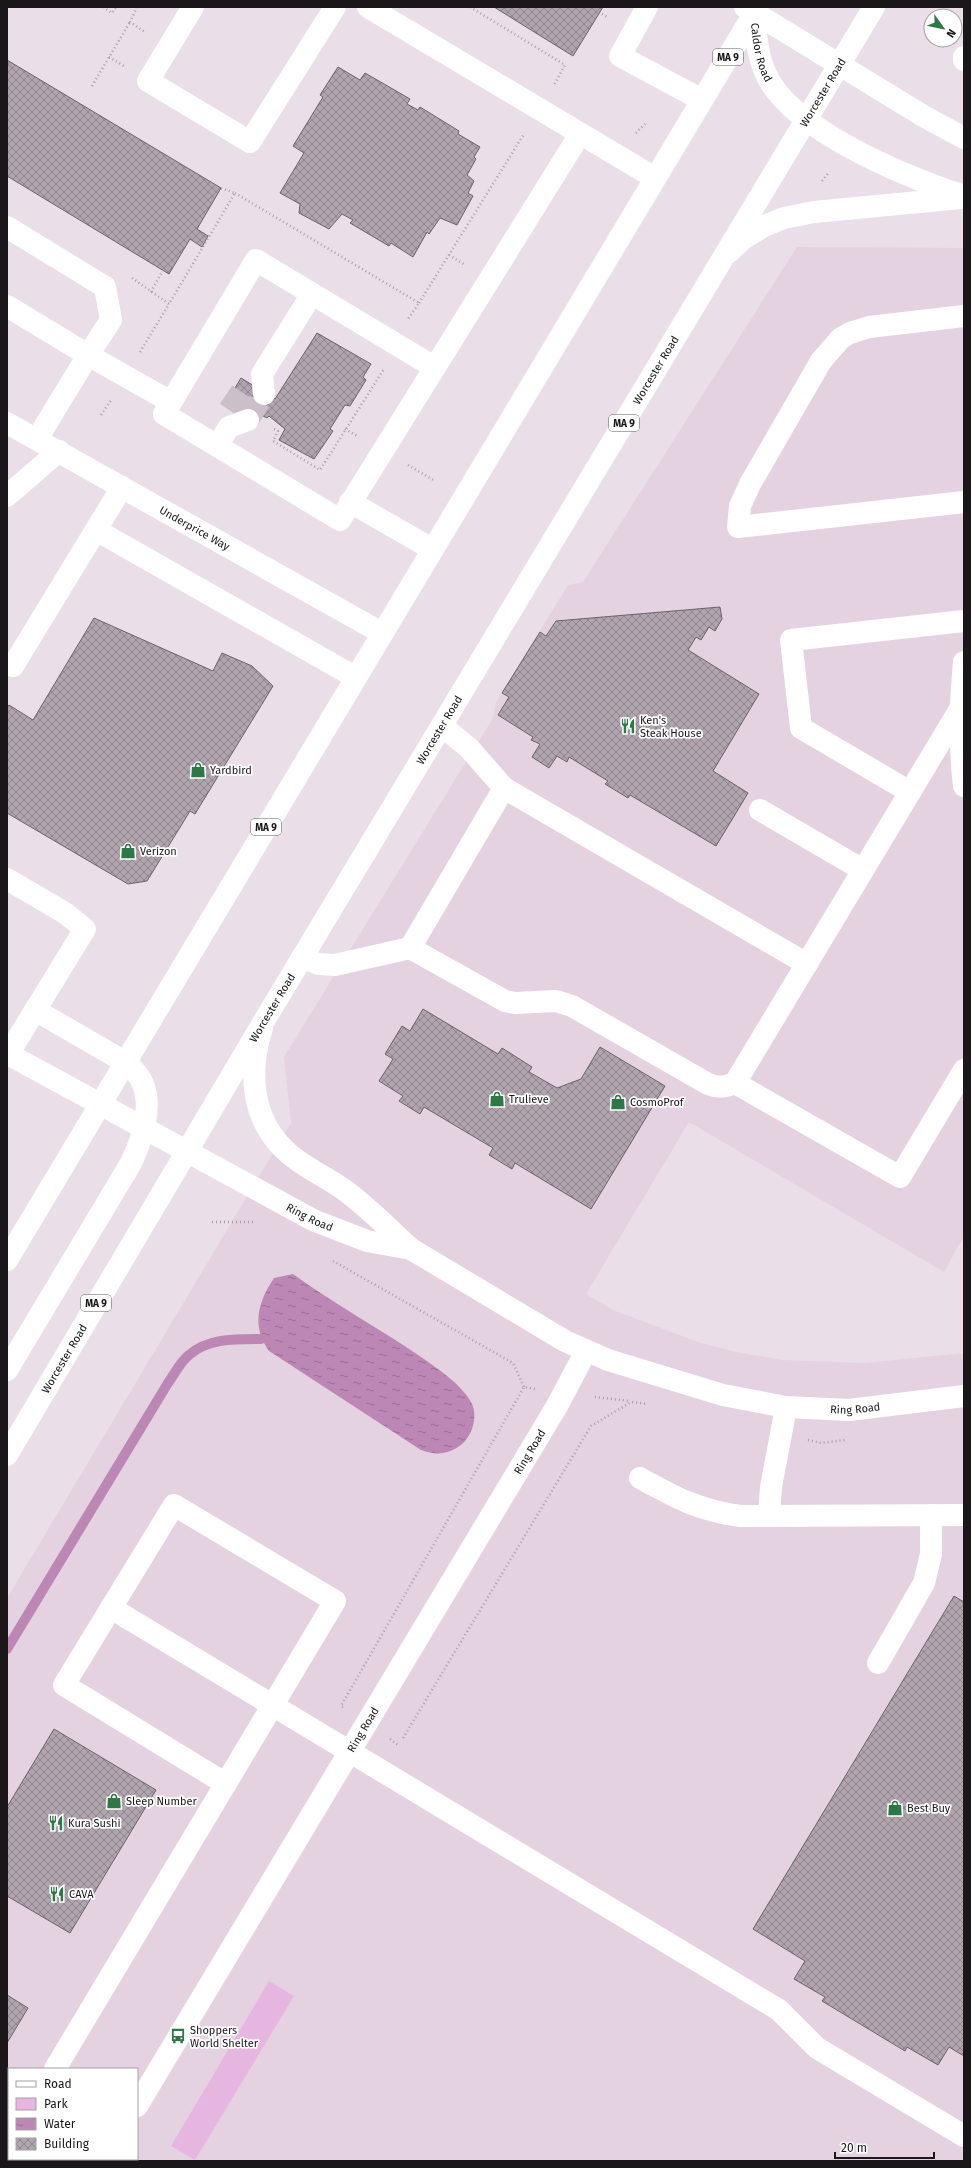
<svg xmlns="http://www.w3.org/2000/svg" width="971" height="2168" font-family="'Fira Sans',sans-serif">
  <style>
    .built { fill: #e4d2e1; fill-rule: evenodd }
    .park { fill: #e7b6e0 }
    .water { fill: url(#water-ripples) }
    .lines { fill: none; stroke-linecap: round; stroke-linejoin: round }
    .stream { stroke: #bc87b5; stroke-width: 10 }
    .building { fill: url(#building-cross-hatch); stroke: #6c626a }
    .minor-tunnel { stroke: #cbc0c9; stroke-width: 22; stroke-dasharray: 22 11; stroke-linecap: butt }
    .path { stroke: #a79ea5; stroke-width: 2.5; stroke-dasharray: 1 3; stroke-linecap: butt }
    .minor { stroke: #fff; stroke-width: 22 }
    .highway { stroke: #fff; stroke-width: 22 }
    .labels { text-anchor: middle; stroke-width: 3.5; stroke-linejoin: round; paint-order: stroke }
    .shield { fill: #fff; stroke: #5f5c5e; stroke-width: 1 }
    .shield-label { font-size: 10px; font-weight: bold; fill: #1a1619 }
    .street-label { font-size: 11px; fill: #1a1619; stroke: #fff }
    .poi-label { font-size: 11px; fill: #1a1619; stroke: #fff; text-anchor: start }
  </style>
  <defs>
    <pattern id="water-ripples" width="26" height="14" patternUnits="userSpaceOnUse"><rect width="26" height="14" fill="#bc87b5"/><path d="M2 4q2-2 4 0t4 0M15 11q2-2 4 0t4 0" fill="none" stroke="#986d92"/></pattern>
    <pattern id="building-cross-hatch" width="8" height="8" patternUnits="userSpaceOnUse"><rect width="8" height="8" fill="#b0a5ae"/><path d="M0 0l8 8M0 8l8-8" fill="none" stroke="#8e858d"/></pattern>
  </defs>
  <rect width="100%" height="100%" fill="#eadee8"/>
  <path class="built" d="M 797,247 L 964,248 L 964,1236 L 944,1272 L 689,1122 L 586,1294 L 613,1310 L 698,1342 L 741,1353 L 782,1360 L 866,1363 L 964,1353 L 964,2161 L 7,2161 L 7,1598 L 291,1123 L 284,1057 L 493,718 L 496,702 L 568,585 L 583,582 ZM 9,2069 L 137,2069 L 137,2159 L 9,2159 Z"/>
  <path class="park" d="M 269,1981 L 294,1996 L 195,2160 L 171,2146 Z"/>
  <path class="water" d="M 293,1274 C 334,1304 379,1328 421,1357 C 438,1369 460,1383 471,1402 C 479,1416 472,1439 458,1447 C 445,1455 435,1455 421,1450 L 269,1351 C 251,1326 258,1302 274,1278 Z"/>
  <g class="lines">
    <path class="stream" d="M 7,1649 L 168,1383 C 174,1375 180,1362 189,1355 C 209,1338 235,1339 261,1339"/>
  </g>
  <g class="building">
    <path d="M 494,7 L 603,7 L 573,56 Z"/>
    <path d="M 7,60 L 221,188 L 197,229 L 208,236 L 202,247 L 190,239 L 169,274 L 7,176 Z"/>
    <path d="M 338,67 L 360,80 L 365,73 L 410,99 L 407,104 L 418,110 L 420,107 L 459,131 L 458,134 L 480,147 L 474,157 L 476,159 L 467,175 L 474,181 L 468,193 L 473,196 L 457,225 L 440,218 L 429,234 L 427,232 L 413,257 L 391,243 L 389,246 L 350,223 L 353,220 L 342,214 L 329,229 L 299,213 L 300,204 L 280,193 L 304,153 L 293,146 L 323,97 L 320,95 Z"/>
    <path d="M 317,333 L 371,364 L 363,377 L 366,380 L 350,406 L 345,405 L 330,429 L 333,431 L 314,459 L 279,440 L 285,429 L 269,416 L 267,418 L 229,398 L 241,378 L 275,399 Z"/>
    <path d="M 720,607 L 722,619 L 715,631 L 709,627 L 701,640 L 696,637 L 688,650 L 759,694 L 713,771 L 748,793 L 716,846 L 630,795 L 628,798 L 605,784 L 608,781 L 569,757 L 567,762 L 557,756 L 549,768 L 532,757 L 540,744 L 531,740 L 533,737 L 498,715 L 509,697 L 502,693 L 540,632 L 546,636 L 556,621 Z"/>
    <path d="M 94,618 L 213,671 L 222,653 L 252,666 L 273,686 L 195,814 L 190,811 L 147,881 L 128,884 L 7,813 L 7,708 L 9,705 L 33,720 Z"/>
    <path d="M 423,1009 L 498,1054 L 502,1048 L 532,1067 L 529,1072 L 557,1088 L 581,1079 L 600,1047 L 665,1086 L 591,1209 L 515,1163 L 512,1169 L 489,1155 L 493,1148 L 424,1107 L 420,1114 L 399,1101 L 403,1096 L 379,1081 L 393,1059 L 385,1054 L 402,1026 L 410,1031 Z"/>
    <path d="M 954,1596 L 964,1602 L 964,2056 L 949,2047 L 938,2065 L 907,2047 L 905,2051 L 822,2001 L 825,1997 L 794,1979 L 805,1961 L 753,1929 Z"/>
    <path d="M 54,1729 L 156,1790 L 70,1933 L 7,1896 L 7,1807 Z"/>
    <path d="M 7,1995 L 28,2008 L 7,2043 Z"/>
  </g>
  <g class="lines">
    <g class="minor-tunnel">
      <path d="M 229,410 L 246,385"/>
      <path d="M 248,420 L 264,394"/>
    </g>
    <g class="path">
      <path d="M 103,7 L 112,13 L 116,7"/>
      <path d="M 137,7 L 130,22 L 145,32"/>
      <path d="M 470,7 L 565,65 L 554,85"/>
      <path d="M 602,14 L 609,18"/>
      <path d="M 109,57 L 124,66"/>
      <path d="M 92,86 L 130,22"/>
      <path d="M 636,133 L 645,124"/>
      <path d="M 822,181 L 829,172"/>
      <path d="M 235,193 L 419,303 L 408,319"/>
      <path d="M 449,255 L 465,265"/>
      <path d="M 132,278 L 169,304 L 235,193 L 221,188"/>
      <path d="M 151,292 L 163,270"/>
      <path d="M 419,303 L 524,134"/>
      <path d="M 140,352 L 169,304"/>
      <path d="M 101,415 L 111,400"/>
      <path d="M 274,429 L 278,431 L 273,441 L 320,470 L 384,369"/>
      <path d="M 345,429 L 359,437"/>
      <path d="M 408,465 L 435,481"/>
      <path d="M 212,1222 L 255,1222"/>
      <path d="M 333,1261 L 513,1363 L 524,1387"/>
      <path d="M 595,1397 L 630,1401"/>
      <path d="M 808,1440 L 821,1443 L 845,1440"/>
      <path d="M 343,1707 L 341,1706 L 524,1387 L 535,1389"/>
      <path d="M 403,1738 L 591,1426 L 631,1402 L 648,1404"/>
      <path d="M 390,1739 L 398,1745"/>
    </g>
    <g class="minor">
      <path d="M 193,7 L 148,81 L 250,142 L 335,7"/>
      <path d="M 368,7 L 655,178"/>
      <path d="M 647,7 L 620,56 L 702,100"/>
      <path d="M 745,7 L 925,117 L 964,138"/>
      <path id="s1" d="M 754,13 C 756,34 757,53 765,72 C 789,130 907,177 964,196"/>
      <path d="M 964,57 L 964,60"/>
      <path d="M 7,227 L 105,287 L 111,320 L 88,355 L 171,402"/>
      <path d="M 728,253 L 743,239 L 764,226 L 784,218 L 814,212 L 961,198"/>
      <path d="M 7,306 L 88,355 L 37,439"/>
      <path d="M 964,316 L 869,327 L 850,333 L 841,338 L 821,361 L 750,484 L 740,506 L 738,527 L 964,502"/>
      <path d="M 434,367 L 256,260 L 164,414 L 340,520 L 580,134"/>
      <path d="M 264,394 L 262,374 L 312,294"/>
      <path id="s2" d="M 7,423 L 382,633"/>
      <path d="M 217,446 L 229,427 L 248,420"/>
      <path d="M 7,496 L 59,451"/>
      <path d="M 350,502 L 432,549"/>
      <path d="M 96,530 L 355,677"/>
      <path d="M 964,662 C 960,704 959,744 964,786"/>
      <path d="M 13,666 L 122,487"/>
      <path d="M 442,726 L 469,748 L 504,788 L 807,964"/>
      <path d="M 910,792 L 801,728 L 791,640 L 964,621"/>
      <path d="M 760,810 L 863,870"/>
      <path d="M 7,879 L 65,913 L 85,929 L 7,1056"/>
      <path d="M 410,948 L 504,788"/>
      <path d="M 302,957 L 318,964 L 335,965 L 410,948 L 505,1001 L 515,1003 L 556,1001 L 572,1006 L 708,1084 C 718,1088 725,1087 735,1083 L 960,709"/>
      <path d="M 262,1028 C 248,1071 251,1120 287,1152 C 303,1167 325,1176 343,1189 C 367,1206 389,1229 411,1249"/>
      <path id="s3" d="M 8,1054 L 313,1220 L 367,1241 L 411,1249 L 565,1341 L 608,1360 L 723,1395 L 786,1407 L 849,1410 L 964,1396"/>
      <path d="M 735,1083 L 900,1177 L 964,1070"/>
      <path d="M 7,1370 L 131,1163 C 142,1140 155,1103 140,1078 C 136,1072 131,1067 125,1062 L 35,1010"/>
      <path d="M 640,1478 C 676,1498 698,1510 740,1516 L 964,1515"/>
      <path d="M 769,1516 L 771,1487 L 786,1407"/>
      <path d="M 111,1608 L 779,2010 L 817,2048 L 964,2136"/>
      <path d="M 878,1663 L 924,1583 L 931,1554 L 931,1515"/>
      <path d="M 55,2069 L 335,1601 L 174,1505 L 64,1685 L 226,1784"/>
      <path id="s4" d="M 137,2106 L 557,1406 L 586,1351"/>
      <path d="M 7,2149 L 9,2146"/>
      <path d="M 104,2161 L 105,2159"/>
    </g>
    <g class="highway">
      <path d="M 7,1260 L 758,7"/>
      <path id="s5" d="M 7,1455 L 267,1016 L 874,7"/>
    </g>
  </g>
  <defs>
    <symbol id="restaurant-bare" viewBox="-9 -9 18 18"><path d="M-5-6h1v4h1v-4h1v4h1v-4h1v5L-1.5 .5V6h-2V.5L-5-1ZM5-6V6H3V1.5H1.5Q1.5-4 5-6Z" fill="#2d7846" stroke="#fff" stroke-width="2.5" paint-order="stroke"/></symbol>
    <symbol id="shop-bare" viewBox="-9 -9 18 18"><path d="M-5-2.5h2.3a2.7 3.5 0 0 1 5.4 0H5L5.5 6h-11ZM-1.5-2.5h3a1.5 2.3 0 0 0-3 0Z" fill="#2d7846" stroke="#fff" stroke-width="2.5" paint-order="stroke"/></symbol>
    <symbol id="bus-bare" viewBox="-9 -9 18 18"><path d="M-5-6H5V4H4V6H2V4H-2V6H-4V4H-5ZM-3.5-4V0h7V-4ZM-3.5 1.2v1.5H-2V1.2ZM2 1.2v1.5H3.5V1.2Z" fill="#2d7846" stroke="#fff" stroke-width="2.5" paint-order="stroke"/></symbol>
  </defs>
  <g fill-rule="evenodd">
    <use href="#restaurant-bare" x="617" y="715" width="22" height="22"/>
    <use href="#shop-bare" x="187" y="759" width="22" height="22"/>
    <use href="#shop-bare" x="117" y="840" width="22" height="22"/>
    <use href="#shop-bare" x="486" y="1088" width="22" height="22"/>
    <use href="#shop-bare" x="607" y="1091" width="22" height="22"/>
    <use href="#shop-bare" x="103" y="1790" width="22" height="22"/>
    <use href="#shop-bare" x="884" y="1797" width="22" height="22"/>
    <use href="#restaurant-bare" x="45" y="1812" width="22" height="22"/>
    <use href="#restaurant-bare" x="46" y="1883" width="22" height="22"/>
    <use href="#bus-bare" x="167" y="2025" width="22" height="22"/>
  </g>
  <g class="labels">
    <g class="shield">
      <rect x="713" y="49" width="30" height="16" rx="3"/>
      <rect x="609" y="415" width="30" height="16" rx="3"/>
      <rect x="251" y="819" width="30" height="16" rx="3"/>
      <rect x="81" y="1295" width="30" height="16" rx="3"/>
    </g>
    <g class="shield-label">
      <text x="728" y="61">MA 9</text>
      <text x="624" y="427">MA 9</text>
      <text x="266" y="831">MA 9</text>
      <text x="96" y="1307">MA 9</text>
    </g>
    <g class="street-label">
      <text dy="4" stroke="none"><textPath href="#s1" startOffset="40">Caldor Road</textPath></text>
      <text dy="4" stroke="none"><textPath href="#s5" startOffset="1588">Worcester Road</textPath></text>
      <text dy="4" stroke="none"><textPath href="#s5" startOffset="1264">Worcester Road</textPath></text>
      <text dy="4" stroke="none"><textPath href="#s2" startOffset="215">Underprice Way</textPath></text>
      <text dy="4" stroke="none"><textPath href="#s5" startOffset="844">Worcester Road</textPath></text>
      <text dy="4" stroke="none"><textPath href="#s5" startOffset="520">Worcester Road</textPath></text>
      <text dy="4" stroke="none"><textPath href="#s3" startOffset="343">Ring Road</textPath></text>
      <text dy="4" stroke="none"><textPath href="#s5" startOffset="112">Worcester Road</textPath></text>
      <text dy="4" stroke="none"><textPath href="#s3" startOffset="930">Ring Road</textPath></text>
      <text dy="4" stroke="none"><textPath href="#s4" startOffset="763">Ring Road</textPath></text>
      <text dy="4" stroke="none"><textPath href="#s4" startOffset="439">Ring Road</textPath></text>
    </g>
    <g class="poi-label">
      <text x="640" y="724">Ken's<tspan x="640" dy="13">Steak House</tspan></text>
      <text x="210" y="774">Yardbird</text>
      <text x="140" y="855">Verizon</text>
      <text x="509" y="1103">Trulieve</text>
      <text x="630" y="1106">CosmoProf</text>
      <text x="126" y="1805">Sleep Number</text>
      <text x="907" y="1812">Best Buy</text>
      <text x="68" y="1827">Kura Sushi</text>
      <text x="69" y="1898">CAVA</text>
      <text x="190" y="2034">Shoppers<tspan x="190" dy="13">World Shelter</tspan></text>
    </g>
  </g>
  <rect width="971" height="2168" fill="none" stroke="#1a1619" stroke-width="16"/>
  <rect x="8" y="2068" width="130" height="92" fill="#ffffff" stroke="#a3a2a3"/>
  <rect x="16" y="2081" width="20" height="6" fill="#ffffff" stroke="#a3a2a3"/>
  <text x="44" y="2088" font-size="12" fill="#1a1619">Road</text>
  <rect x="16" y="2098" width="20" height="12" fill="#e7b6e0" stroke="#a3a2a3"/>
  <text x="44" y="2108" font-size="12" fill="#1a1619">Park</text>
  <rect x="16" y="2118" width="20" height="12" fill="url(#water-ripples)" stroke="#a3a2a3"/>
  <text x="44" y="2128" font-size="12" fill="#1a1619">Water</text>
  <rect x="16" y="2138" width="20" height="12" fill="url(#building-cross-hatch)" stroke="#a3a2a3"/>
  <text x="44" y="2148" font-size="12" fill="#1a1619">Building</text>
  <g transform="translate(943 28) rotate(123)"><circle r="19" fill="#ffffff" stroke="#a3a2a3"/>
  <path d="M0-3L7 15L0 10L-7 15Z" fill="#2d7846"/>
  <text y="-6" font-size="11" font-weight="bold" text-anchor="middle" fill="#1a1619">N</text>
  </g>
  <path d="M835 2152v6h99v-6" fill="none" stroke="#1a1619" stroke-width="2"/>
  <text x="841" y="2152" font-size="12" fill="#1a1619" stroke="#ffffff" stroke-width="3" paint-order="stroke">20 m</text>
</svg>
